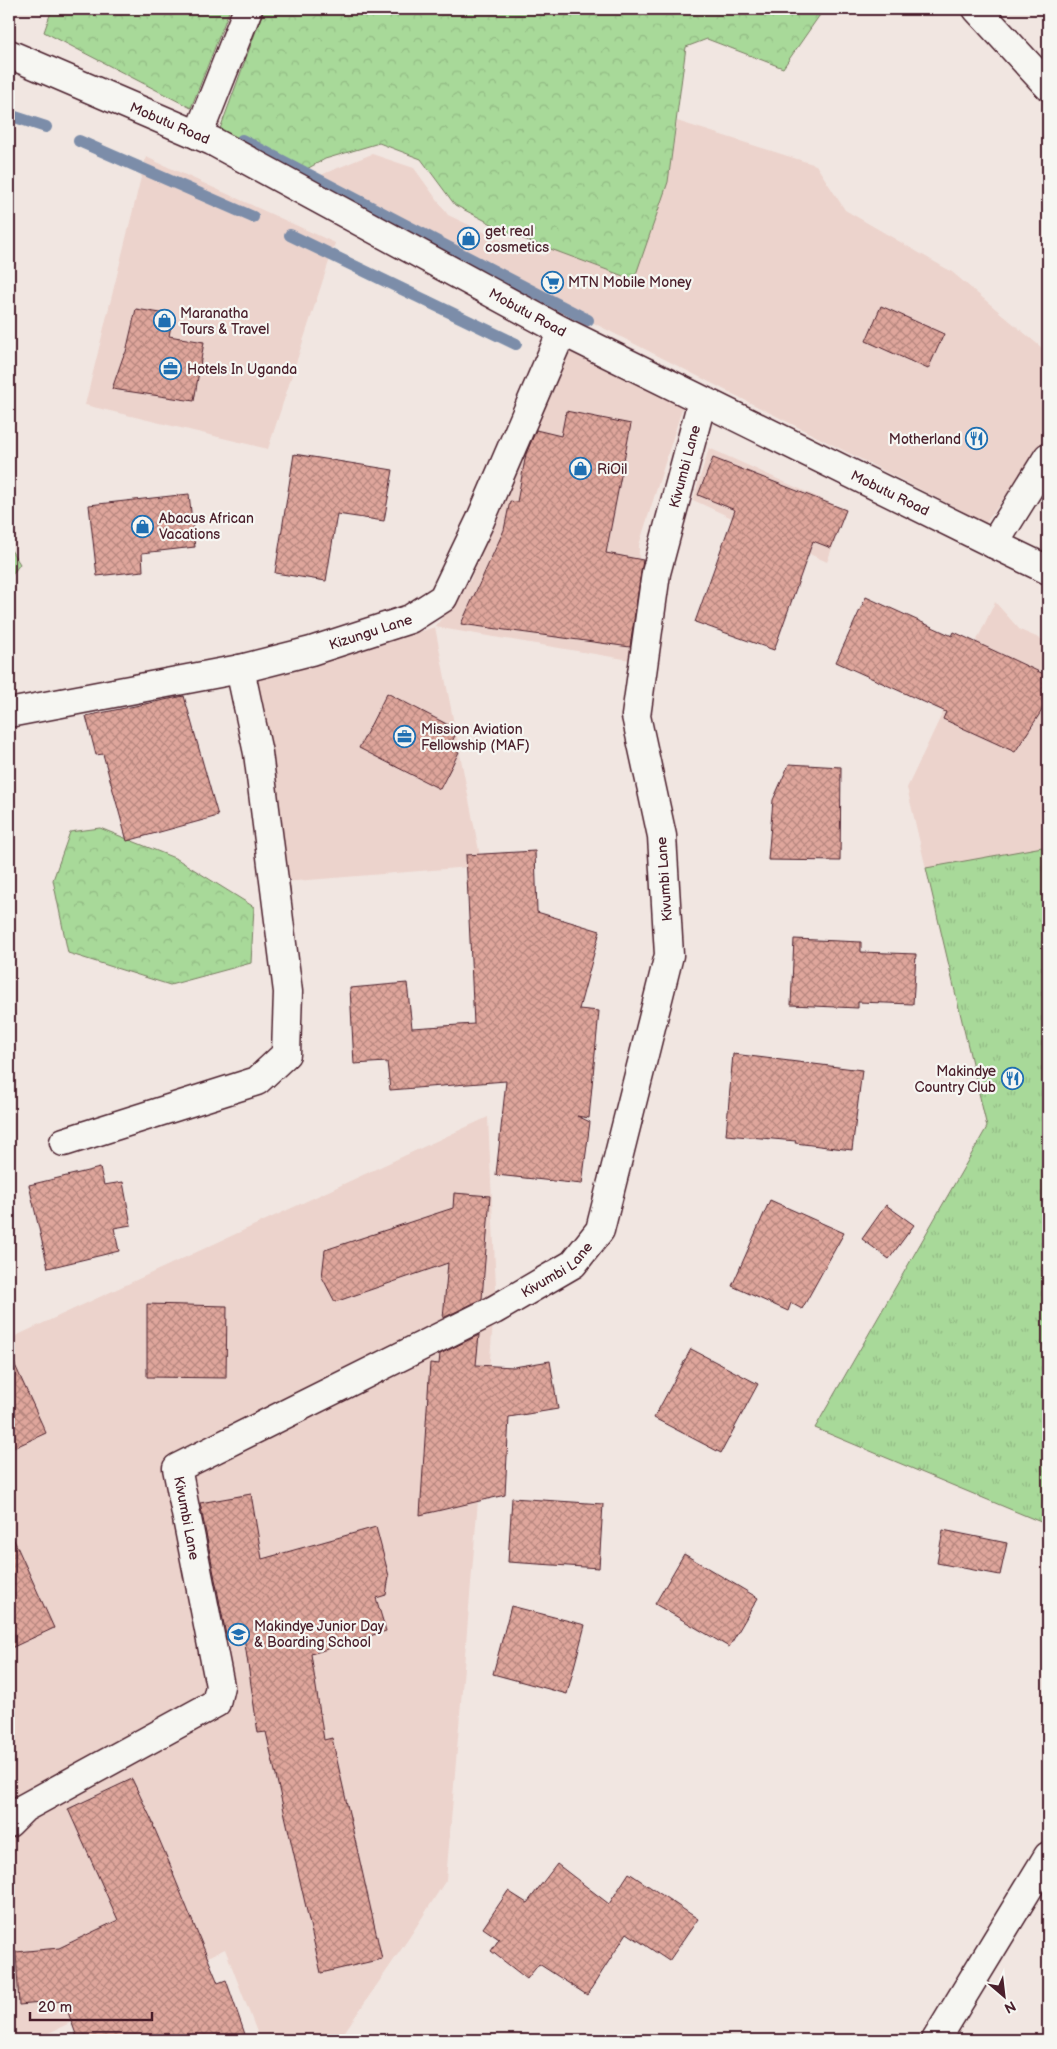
<svg xmlns="http://www.w3.org/2000/svg" width="1057" height="2049" font-family="'Balsamiq Sans',sans-serif">
  <style>
    .built { fill: #ecd3cc }
    .grass { fill: url(#grass-tufts); stroke: #797c62 }
    .forest { fill: url(#forest-crowns); stroke: #797c62 }
    .lines { fill: none; stroke-linecap: round; stroke-linejoin: round }
    .stream { stroke: #7c8da9; stroke-width: 12 }
    .building { fill: url(#building-cross-hatch); stroke: #4a1f2b }
    .street-casing { stroke: #4a1f2b; stroke-width: 31 }
    .secondary-casing { stroke: #4a1f2b; stroke-width: 31 }
    .street { stroke: #f6f6f2; stroke-width: 28 }
    .secondary { stroke: #f6f6f2; stroke-width: 28 }
    .labels { text-anchor: middle; stroke-width: 4.5; stroke-linejoin: round; paint-order: stroke }
    .street-label { font-size: 14px; fill: #4a1f2b; stroke: #f6f6f2 }
    .poi-label { font-size: 14px; fill: #4a1f2b; stroke: #f6f6f2; text-anchor: start }
  </style>
  <defs>
    <pattern id="grass-tufts" width="24" height="20" patternUnits="userSpaceOnUse" patternTransform="scale(1.25)"><rect width="24" height="20" fill="#a8d999"/><path d="M3 7l-1-3M5 7V3M7 7l1-3M15 17l-1-3M17 17v-4M19 17l1-3" fill="none" stroke="#92ba84"/></pattern>
    <pattern id="forest-crowns" width="20" height="18" patternUnits="userSpaceOnUse" patternTransform="scale(1.25)"><rect width="20" height="18" fill="#a8d999"/><path d="M2 6a3 3 0 1 1 6 0M12 15a3 3 0 1 1 6 0" fill="none" stroke="#92ba84"/></pattern>
    <pattern id="building-cross-hatch" width="8" height="8" patternUnits="userSpaceOnUse" patternTransform="scale(1.25)"><rect width="8" height="8" fill="#dfa69c"/><path d="M0 0l8 8M0 8l8-8" fill="none" stroke="#b7877f"/></pattern>
  </defs>
  <rect width="100%" height="100%" fill="#f1e6e1"/>
  <filter id="ink" filterUnits="userSpaceOnUse"><feTurbulence type="fractalNoise" baseFrequency=".02" numOctaves="2"/><feDisplacementMap in="SourceGraphic" scale="10" xChannelSelector="R" yChannelSelector="G"/><feConvolveMatrix kernelMatrix="1 2 1 2 8 2 1 2 1" color-interpolation-filters="sRGB"/></filter>
  <g filter="url(#ink)">
    <g class="built">
      <path d="M 677,121 L 816,165 L 845,210 L 952,272 L 1048,353 L 1048,437 L 986,523 L 311,179 L 372,154 L 414,168 L 448,215 L 505,242 L 544,256 L 585,150 L 668,182 Z"/>
      <path d="M 146,157 L 335,243 L 268,449 L 85,405 Z"/>
      <path d="M 568,350 L 683,406 L 639,545 L 636,661 L 435,627 L 482,866 L 271,883 L 237,683 L 267,678 L 435,627 L 471,579 L 485,526 L 495,526 Z"/>
      <path d="M 709,448 L 846,510 L 827,562 L 693,500 Z"/>
      <path d="M 995,602 L 1020,630 L 1048,642 L 1048,1525 L 815,1428 L 987,1127 L 907,788 Z"/>
      <path d="M 488,1117 L 496,1287 L 446,1880 L 409,1938 L 339,2040 L 260,2040 L 225,1949 L 34,2040 L 9,2040 L 9,1868 L 11,1853 L 9,1851 L 9,1339 Z"/>
    </g>
    <path class="grass" d="M 1048,846 L 1048,1525 L 815,1428 L 987,1127 L 926,868 Z"/>
    <g class="forest">
      <path d="M 52,9 L 230,9 L 191,108 L 44,32 Z"/>
      <path d="M 264,9 L 824,9 L 783,68 L 707,39 L 686,47 L 668,182 L 634,280 L 513,235 L 455,205 L 421,159 L 379,143 L 325,159 L 303,171 L 220,129 Z"/>
      <path d="M 9,547 L 20,564 L 9,579 Z"/>
      <path d="M 100,828 L 177,859 L 254,907 L 251,963 L 170,985 L 68,953 L 53,880 L 70,832 Z"/>
    </g>
    <g class="lines">
      <g class="stream">
        <path d="M 9,115 L 46,127"/>
        <path d="M 242,140 L 588,320"/>
        <path d="M 79,141 L 253,217"/>
        <path d="M 290,235 L 516,344"/>
      </g>
    </g>
    <g class="building">
      <path d="M 881,306 L 944,334 L 928,369 L 866,341 Z"/>
      <path d="M 136,309 L 173,315 L 169,336 L 204,342 L 194,401 L 112,389 L 123,357 L 126,352 Z"/>
      <path d="M 566,411 L 631,424 L 606,553 L 643,560 L 630,647 L 461,624 L 504,530 L 510,501 L 517,502 L 526,454 L 536,430 L 561,436 Z"/>
      <path d="M 294,454 L 393,470 L 384,521 L 337,514 L 326,581 L 275,573 Z"/>
      <path d="M 713,458 L 846,510 L 831,548 L 813,541 L 774,650 L 695,622 L 735,510 L 698,495 Z"/>
      <path d="M 189,494 L 195,547 L 142,553 L 143,571 L 97,576 L 89,505 Z"/>
      <path d="M 866,597 L 952,636 L 954,632 L 1048,676 L 1048,701 L 1015,752 L 943,719 L 946,712 L 836,662 Z"/>
      <path d="M 387,693 L 458,730 L 449,747 L 459,752 L 440,789 L 359,748 Z"/>
      <path d="M 184,696 L 218,816 L 127,841 L 103,754 L 96,755 L 86,716 Z"/>
      <path d="M 789,764 L 841,767 L 840,861 L 768,860 L 773,800 Z"/>
      <path d="M 535,851 L 537,912 L 600,931 L 579,1009 L 599,1011 L 589,1118 L 577,1116 L 590,1122 L 582,1184 L 496,1175 L 506,1081 L 390,1090 L 387,1062 L 354,1064 L 350,988 L 407,983 L 412,1028 L 474,1024 L 466,855 Z"/>
      <path d="M 794,939 L 861,942 L 861,952 L 916,954 L 913,1004 L 858,1002 L 858,1008 L 791,1005 Z"/>
      <path d="M 733,1054 L 862,1070 L 852,1150 L 795,1143 L 796,1141 L 726,1135 Z"/>
      <path d="M 100,1168 L 104,1185 L 123,1182 L 131,1225 L 114,1228 L 119,1251 L 48,1268 L 29,1185 Z"/>
      <path d="M 454,1193 L 490,1196 L 482,1299 L 443,1318 L 448,1263 L 335,1302 L 322,1277 L 325,1250 L 453,1208 Z"/>
      <path d="M 770,1200 L 844,1233 L 802,1309 L 791,1303 L 788,1311 L 732,1286 Z"/>
      <path d="M 886,1205 L 914,1225 L 889,1259 L 862,1239 Z"/>
      <path d="M 147,1304 L 227,1306 L 226,1378 L 147,1377 Z"/>
      <path d="M 479,1335 L 476,1365 L 514,1367 L 550,1361 L 558,1409 L 509,1417 L 505,1495 L 420,1515 L 430,1363 L 439,1364 L 440,1354 Z"/>
      <path d="M 691,1349 L 758,1384 L 721,1453 L 654,1418 Z"/>
      <path d="M 9,1352 L 46,1433 L 9,1450 Z"/>
      <path d="M 251,1494 L 262,1559 L 376,1527 L 389,1576 L 386,1595 L 376,1598 L 386,1631 L 311,1654 L 324,1740 L 332,1738 L 382,1959 L 321,1973 L 266,1732 L 258,1733 L 244,1637 L 227,1640 L 200,1503 Z"/>
      <path d="M 512,1498 L 603,1504 L 599,1568 L 508,1562 Z"/>
      <path d="M 9,1529 L 54,1628 L 9,1649 Z"/>
      <path d="M 943,1530 L 1007,1543 L 1000,1575 L 937,1563 Z"/>
      <path d="M 684,1554 L 758,1598 L 729,1647 L 655,1604 Z"/>
      <path d="M 511,1606 L 585,1625 L 567,1694 L 493,1674 Z"/>
      <path d="M 132,1779 L 154,1825 L 153,1825 L 174,1874 L 173,1874 L 218,1983 L 226,1980 L 247,2040 L 78,2040 L 64,2001 L 19,2005 L 16,1952 L 59,1948 L 118,1920 L 68,1809 Z"/>
      <path d="M 557,1864 L 609,1904 L 629,1873 L 698,1919 L 669,1961 L 627,1933 L 587,1995 L 539,1964 L 527,1979 L 491,1951 L 499,1939 L 483,1928 L 508,1891 L 527,1903 Z"/>
    </g>
    <g class="lines">
      <defs>
        <g id="street">
          <path d="M 977,9 L 1048,86"/>
          <path id="s1" d="M 9,54 L 212,141 L 562,331 L 994,544"/>
          <path d="M 198,135 L 248,9"/>
          <path id="s2" d="M 9,713 L 240,669 L 311,651 L 410,619 L 443,598 L 480,521 L 562,331"/>
          <path d="M 64,1142 L 257,1081 L 286,1054 L 288,992 L 258,753 L 240,669"/>
          <path id="s3" d="M 9,1823 L 24,1808 L 216,1703 L 220,1686 L 177,1468 L 494,1310 L 573,1264 L 600,1230 L 669,955 L 662,836 L 636,716 L 656,573 L 702,401"/>
          <path d="M 936,2040 L 1048,1856"/>
        </g>
        <path id="secondary" d="M 1048,457 L 994,544 L 1048,570"/>
      </defs>
      <use href="#street" class="street-casing"/>
      <use href="#secondary" class="secondary-casing"/>
      <use href="#street" class="street"/>
      <use href="#secondary" class="secondary"/>
    </g>
  </g>
  <defs>
    <symbol id="shop-ring" viewBox="-11 -11 22 22"><circle r="9.5" fill="#f6f6f2" stroke="#1f6fb2" stroke-width="1.5"/><path d="M-5-2.5h2.3a2.7 3.5 0 0 1 5.4 0H5L5.5 6h-11ZM-1.5-2.5h3a1.5 2.3 0 0 0-3 0Z" fill="#1f6fb2"/></symbol>
    <symbol id="supermarket-ring" viewBox="-11 -11 22 22"><circle r="9.5" fill="#f6f6f2" stroke="#1f6fb2" stroke-width="1.5"/><path d="M-6-5.5h2.5l.6 2H6L4.5 2H-2.5L-4.4-4H-6ZM-1.5 3.2a1.3 1.3 0 1 0 .1 0ZM3 3.2a1.3 1.3 0 1 0 .1 0Z" fill="#1f6fb2"/></symbol>
    <symbol id="office-ring" viewBox="-11 -11 22 22"><circle r="9.5" fill="#f6f6f2" stroke="#1f6fb2" stroke-width="1.5"/><path d="M-6-3h4V-5.5h4V-3h4V5H-6ZM-1-4.5V-3h2v-1.5ZM-6 0V1H6V0Z" fill="#1f6fb2"/></symbol>
    <symbol id="restaurant-ring" viewBox="-11 -11 22 22"><circle r="9.5" fill="#f6f6f2" stroke="#1f6fb2" stroke-width="1.5"/><path d="M-5-6h1v4h1v-4h1v4h1v-4h1v5L-1.5 .5V6h-2V.5L-5-1ZM5-6V6H3V1.5H1.5Q1.5-4 5-6Z" fill="#1f6fb2"/></symbol>
    <symbol id="school-ring" viewBox="-11 -11 22 22"><circle r="9.5" fill="#f6f6f2" stroke="#1f6fb2" stroke-width="1.5"/><path d="M0-5L7-2L0 1L-7-2ZM-4 1L0 2.5L4 1V4Q0 6-4 4Z" fill="#1f6fb2"/></symbol>
  </defs>
  <g fill-rule="evenodd">
    <use href="#shop-ring" x="456" y="226" width="25" height="25"/>
    <use href="#supermarket-ring" x="540" y="270" width="25" height="25"/>
    <use href="#shop-ring" x="152" y="308" width="25" height="25"/>
    <use href="#office-ring" x="158" y="356" width="25" height="25"/>
    <use href="#restaurant-ring" x="964" y="426" width="25" height="25"/>
    <use href="#shop-ring" x="568" y="456" width="25" height="25"/>
    <use href="#shop-ring" x="130" y="514" width="25" height="25"/>
    <use href="#office-ring" x="392" y="724" width="25" height="25"/>
    <use href="#restaurant-ring" x="1000" y="1066" width="25" height="25"/>
    <use href="#school-ring" x="226" y="1622" width="25" height="25"/>
  </g>
  <g class="labels">
    <g class="street-label">
      <text dy="5" stroke="none"><textPath href="#s1" startOffset="175">Mobutu Road</textPath></text>
      <text dy="5" stroke="none"><textPath href="#s1" startOffset="580">Mobutu Road</textPath></text>
      <text dy="5" stroke="none"><textPath href="#s3" startOffset="1749">Kivumbi Lane</textPath></text>
      <text dy="5" stroke="none"><textPath href="#s1" startOffset="985">Mobutu Road</textPath></text>
      <text dy="5" stroke="none"><textPath href="#s2" startOffset="371">Kizungu Lane</textPath></text>
      <text transform="translate(664 879) rotate(-94)" y="5">Kivumbi Lane</text>
      <text dy="5" stroke="none"><textPath href="#s3" startOffset="909">Kivumbi Lane</textPath></text>
      <text transform="translate(187 1518) rotate(79)" y="5">Kivumbi Lane</text>
    </g>
    <g class="poi-label">
      <text x="485" y="236">get real<tspan x="485" dy="16">cosmetics</tspan></text>
      <text x="568" y="287">MTN Mobile Money</text>
      <text x="180" y="318">Maranatha<tspan x="180" dy="16">Tours &amp; Travel</tspan></text>
      <text x="187" y="374">Hotels In Uganda</text>
      <text x="961" y="444" text-anchor="end">Motherland</text>
      <text x="597" y="474">RiOil</text>
      <text x="159" y="523">Abacus African<tspan x="159" dy="16">Vacations</tspan></text>
      <text x="421" y="734">Mission Aviation<tspan x="421" dy="16">Fellowship (MAF)</tspan></text>
      <text x="996" y="1076" text-anchor="end">Makindye<tspan x="996" dy="16">Country Club</tspan></text>
      <text x="254" y="1631">Makindye Junior Day<tspan x="254" dy="16">&amp; Boarding School</tspan></text>
    </g>
  </g>
  <rect width="1057" height="2049" fill="none" stroke="#f6f6f2" stroke-width="30"/>
  <rect x="15" y="15" width="1027" height="2019" fill="none" stroke="#4a1f2b" stroke-width="2" filter="url(#ink)"/>
  <g transform="translate(1004 1996) rotate(152)" stroke="#f6f6f2" stroke-width="4" paint-order="stroke">
  <path d="M0-4L9 19L0 12L-9 19Z" fill="#4a1f2b"/>
  <text y="-8" font-size="14" font-weight="bold" text-anchor="middle" fill="#4a1f2b">N</text>
  </g>
  <path d="M30 2012v8h122v-8" fill="none" stroke="#4a1f2b" stroke-width="2.5"/>
  <text x="38" y="2012" font-size="15" fill="#4a1f2b" stroke="#f6f6f2" stroke-width="4" paint-order="stroke">20 m</text>
</svg>
